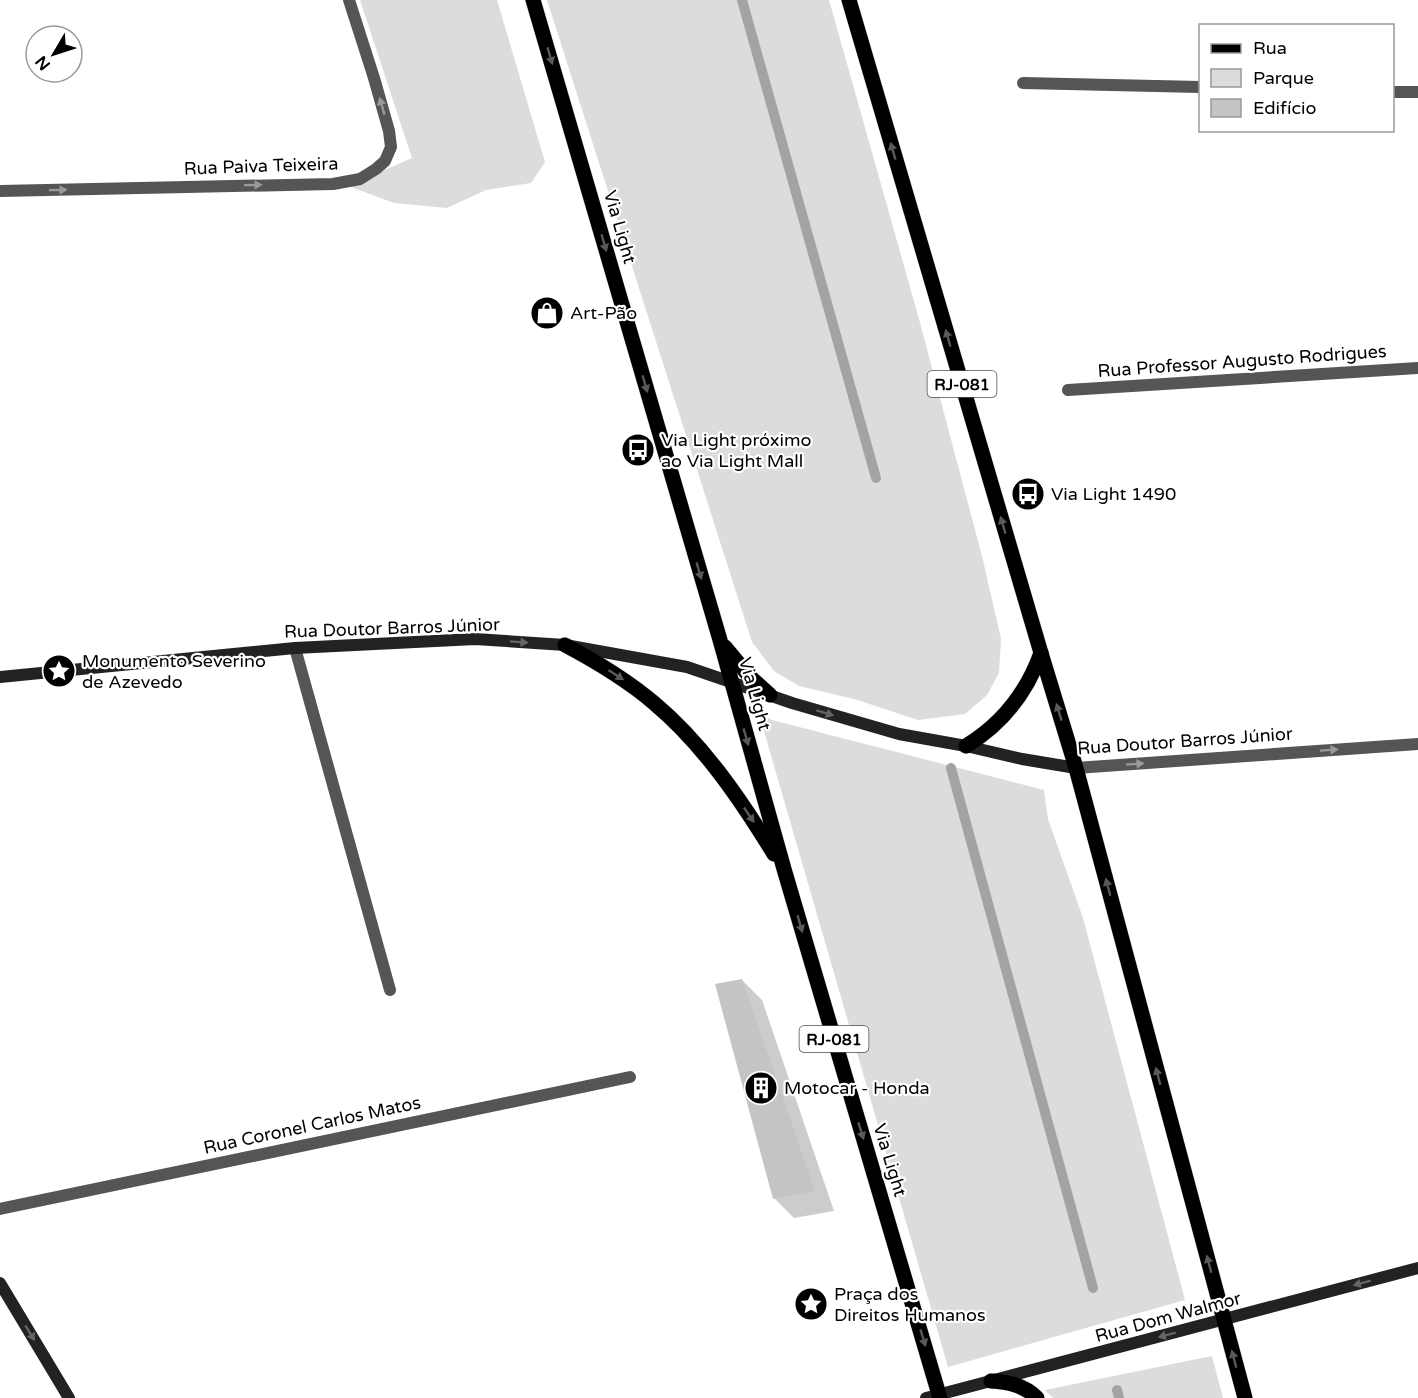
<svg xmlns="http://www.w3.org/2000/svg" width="1418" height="1398" font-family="'Varela Round',sans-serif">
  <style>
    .green { fill: #dcdcdc }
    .shadow { fill: #0003 }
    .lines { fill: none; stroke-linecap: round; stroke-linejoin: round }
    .stream { stroke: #a3a3a3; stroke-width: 10 }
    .building { fill: #c4c4c4 }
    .primary-casing { stroke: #dbdbdb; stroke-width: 16 }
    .service { stroke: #555; stroke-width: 12 }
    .minor { stroke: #555; stroke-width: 12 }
    .tertiary { stroke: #555; stroke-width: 12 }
    .secondary { stroke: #222; stroke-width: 12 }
    .primary { stroke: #000; stroke-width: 15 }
    .oneway { fill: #595959 }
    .oneway2 { fill: #999 }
    .oneway3 { fill: #646464 }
    .labels { text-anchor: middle; stroke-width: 4.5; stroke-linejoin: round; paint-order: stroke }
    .shield { fill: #fff; stroke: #4c4c4c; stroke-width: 1.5 }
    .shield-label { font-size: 16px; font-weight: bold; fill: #000 }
    .street-label { font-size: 18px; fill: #000; stroke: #fff }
    .poi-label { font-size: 18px; fill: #000; stroke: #fff; text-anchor: start }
  </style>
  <rect width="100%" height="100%" fill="#fff"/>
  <g class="green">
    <path d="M 360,0 L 497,0 L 545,162 L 531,183 L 486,190 L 447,208 L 394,203 L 348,186 L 412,158 Z"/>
    <path d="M 547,0 L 829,0 L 919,319 L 982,556 L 1001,639 L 999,673 L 987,695 L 965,714 L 918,720 L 854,699 L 799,686 L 774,671 L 752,642 Z"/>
    <path d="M 759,714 L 772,720 L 1044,790 L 1048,819 L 1083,918 L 1185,1300 L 948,1367 Z"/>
    <path d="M 1212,1356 L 1223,1398 L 1053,1398 L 1045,1390 Z"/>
  </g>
  <path class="shadow" d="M 742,980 L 762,1000 L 834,1211 L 794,1218 L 774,1198 Z"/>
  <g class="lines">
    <g class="stream">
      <path d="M 742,0 L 876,478"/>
      <path d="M 951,768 L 1093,1288"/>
      <path d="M 1117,1390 L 1119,1398"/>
    </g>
  </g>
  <path class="building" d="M 742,979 L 815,1191 L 773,1199 L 715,984 Z"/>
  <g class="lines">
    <defs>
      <g id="primary">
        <path d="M 533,0 L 720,640 L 784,869 L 940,1398"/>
        <path d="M 849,0 L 1041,653 L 1076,768 L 1245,1398"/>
        <path d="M 565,645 C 597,662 627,680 654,703 C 703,744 741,800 774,854"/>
        <path d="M 725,647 L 750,677 L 770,695"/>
        <path d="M 966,746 C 1002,724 1027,692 1041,653"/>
        <path d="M 991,1381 C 1008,1382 1024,1385 1037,1398"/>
      </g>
    </defs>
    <use href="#primary" class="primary-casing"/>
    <path class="service" d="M 295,648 L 390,990"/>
    <g class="minor">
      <path d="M 1023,83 L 1200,87"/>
      <path d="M 1392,92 L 1418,92"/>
      <path d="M 0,191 L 333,184 L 360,179 L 376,169 L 385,161 L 391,147 L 389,131 L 374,78 L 349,0"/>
      <path d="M 1068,390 L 1418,368"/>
      <path d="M 0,1209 L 630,1077"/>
    </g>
    <path class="tertiary" d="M 1076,768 L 1418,744"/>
    <g class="secondary">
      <path d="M 0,677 L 295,648 L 475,639 L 565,645 L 687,667 L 792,703 L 899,734 L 966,746 L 1022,759 L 1076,768"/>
      <path d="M 0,1283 L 69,1398"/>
      <path d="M 926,1398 L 1418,1268"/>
    </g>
    <use href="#primary" class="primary"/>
  </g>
  <defs><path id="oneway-solid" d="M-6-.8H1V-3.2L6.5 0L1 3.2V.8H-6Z" transform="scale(1.5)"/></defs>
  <g class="oneway">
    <use href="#oneway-solid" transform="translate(550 56) rotate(74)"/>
    <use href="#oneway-solid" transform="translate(893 151) rotate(-106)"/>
    <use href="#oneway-solid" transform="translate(604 243) rotate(74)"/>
    <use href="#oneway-solid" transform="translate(948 338) rotate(-106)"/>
    <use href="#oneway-solid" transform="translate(645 384) rotate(74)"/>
    <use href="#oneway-solid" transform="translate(1003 525) rotate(-106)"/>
    <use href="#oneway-solid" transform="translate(699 571) rotate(74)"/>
    <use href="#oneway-solid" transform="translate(616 675) rotate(33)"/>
    <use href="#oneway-solid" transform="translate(1059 712) rotate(-107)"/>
    <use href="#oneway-solid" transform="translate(746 737) rotate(74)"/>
    <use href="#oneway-solid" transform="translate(749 815) rotate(56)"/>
    <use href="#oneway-solid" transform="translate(1108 887) rotate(-105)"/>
    <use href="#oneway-solid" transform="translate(800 924) rotate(74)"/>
    <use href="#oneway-solid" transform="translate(1158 1076) rotate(-105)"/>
    <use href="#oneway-solid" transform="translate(861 1131) rotate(73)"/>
    <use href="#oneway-solid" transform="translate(1209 1264) rotate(-105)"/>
    <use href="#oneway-solid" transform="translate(923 1338) rotate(73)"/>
    <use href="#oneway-solid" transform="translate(1234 1359) rotate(-105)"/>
  </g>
  <g class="oneway2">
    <use href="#oneway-solid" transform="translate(382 106) rotate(-106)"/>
    <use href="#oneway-solid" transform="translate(253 185) rotate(-1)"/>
    <use href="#oneway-solid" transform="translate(58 190) rotate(-1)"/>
    <use href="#oneway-solid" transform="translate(1329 750) rotate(-4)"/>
    <use href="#oneway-solid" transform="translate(1135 764) rotate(-4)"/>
  </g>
  <g class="oneway3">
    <use href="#oneway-solid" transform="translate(519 642) rotate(4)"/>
    <use href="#oneway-solid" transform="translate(825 713) rotate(17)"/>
    <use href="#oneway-solid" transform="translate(1362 1283) rotate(165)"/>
    <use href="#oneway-solid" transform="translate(30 1333) rotate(59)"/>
    <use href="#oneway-solid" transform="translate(1167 1335) rotate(165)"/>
  </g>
  <defs>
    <symbol id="shop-disc" viewBox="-11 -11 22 22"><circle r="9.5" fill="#000" stroke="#fff"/><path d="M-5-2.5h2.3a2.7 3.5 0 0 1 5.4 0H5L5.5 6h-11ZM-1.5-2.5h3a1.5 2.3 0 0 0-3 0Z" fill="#fff"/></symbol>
    <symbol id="bus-disc" viewBox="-11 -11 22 22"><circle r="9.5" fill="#000" stroke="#fff"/><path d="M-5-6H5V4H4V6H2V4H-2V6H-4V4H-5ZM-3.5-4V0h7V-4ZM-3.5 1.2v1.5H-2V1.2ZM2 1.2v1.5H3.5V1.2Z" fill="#fff"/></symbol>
    <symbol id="sight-disc" viewBox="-11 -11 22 22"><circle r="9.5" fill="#000" stroke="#fff"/><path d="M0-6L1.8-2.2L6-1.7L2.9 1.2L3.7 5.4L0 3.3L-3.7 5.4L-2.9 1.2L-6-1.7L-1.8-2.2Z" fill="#fff"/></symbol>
    <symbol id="building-disc" viewBox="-11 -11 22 22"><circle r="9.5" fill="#000" stroke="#fff"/><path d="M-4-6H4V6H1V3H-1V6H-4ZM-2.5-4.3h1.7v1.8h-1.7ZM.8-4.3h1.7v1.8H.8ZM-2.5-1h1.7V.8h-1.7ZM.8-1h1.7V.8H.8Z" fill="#fff"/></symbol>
  </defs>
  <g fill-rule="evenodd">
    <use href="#shop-disc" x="528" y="294" width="38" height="38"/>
    <use href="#bus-disc" x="619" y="431" width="38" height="38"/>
    <use href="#bus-disc" x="1009" y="475" width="38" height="38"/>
    <use href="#sight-disc" x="40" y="652" width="38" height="38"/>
    <use href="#building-disc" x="742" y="1069" width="38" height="38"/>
    <use href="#sight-disc" x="792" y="1285" width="38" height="38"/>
  </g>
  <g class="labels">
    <g class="shield">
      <rect x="927.5" y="371" width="69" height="26" rx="4.5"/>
      <rect x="799.5" y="1026" width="69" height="26" rx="4.5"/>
    </g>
    <g class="shield-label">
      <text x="962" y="390">RJ-081</text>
      <text x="834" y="1045">RJ-081</text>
    </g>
    <g class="street-label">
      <text transform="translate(261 166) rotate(-2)" y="6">Rua Paiva Teixeira</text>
      <text transform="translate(620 227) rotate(74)" y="6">Via Light</text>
      <text transform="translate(1242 361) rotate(-4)" y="6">Rua Professor Augusto Rodrigues</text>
      <text transform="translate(392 628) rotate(-2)" y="6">Rua Doutor Barros Júnior</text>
      <text transform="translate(755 694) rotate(74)" y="6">Via Light</text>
      <text transform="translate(1185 741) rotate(-4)" y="6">Rua Doutor Barros Júnior</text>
      <text transform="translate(312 1125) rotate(-12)" y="6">Rua Coronel Carlos Matos</text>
      <text transform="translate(890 1160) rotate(73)" y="6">Via Light</text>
      <text transform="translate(1168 1317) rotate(-15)" y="6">Rua Dom Walmor</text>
    </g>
    <g class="poi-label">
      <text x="570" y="319">Art-Pão</text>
      <text x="661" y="446">Via Light próximo<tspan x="661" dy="21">ao Via Light Mall</tspan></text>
      <text x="1051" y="500">Via Light 1490</text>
      <text x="82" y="667">Monumento Severino<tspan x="82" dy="21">de Azevedo</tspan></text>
      <text x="784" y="1094">Motocar - Honda</text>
      <text x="834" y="1300">Praça dos<tspan x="834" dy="21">Direitos Humanos</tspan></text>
    </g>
  </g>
  <rect x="1199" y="24" width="195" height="108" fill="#ffffff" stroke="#999999" stroke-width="1.5"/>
  <rect x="1211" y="44" width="30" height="9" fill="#000000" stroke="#999999" stroke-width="1.5"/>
  <text x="1253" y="54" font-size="18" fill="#000000">Rua</text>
  <rect x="1211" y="69" width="30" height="18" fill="#dcdcdc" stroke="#999999" stroke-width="1.5"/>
  <text x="1253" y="84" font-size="18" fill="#000000">Parque</text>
  <rect x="1211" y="99" width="30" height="18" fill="#c4c4c4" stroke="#999999" stroke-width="1.5"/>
  <text x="1253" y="114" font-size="18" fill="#000000">Edifício</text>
  <g transform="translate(54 54) rotate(231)"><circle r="28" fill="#ffffff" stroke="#999999" stroke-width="1.5"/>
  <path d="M0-4.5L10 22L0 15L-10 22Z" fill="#000000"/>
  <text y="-9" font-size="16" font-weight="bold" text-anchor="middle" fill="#000000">N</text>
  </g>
</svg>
